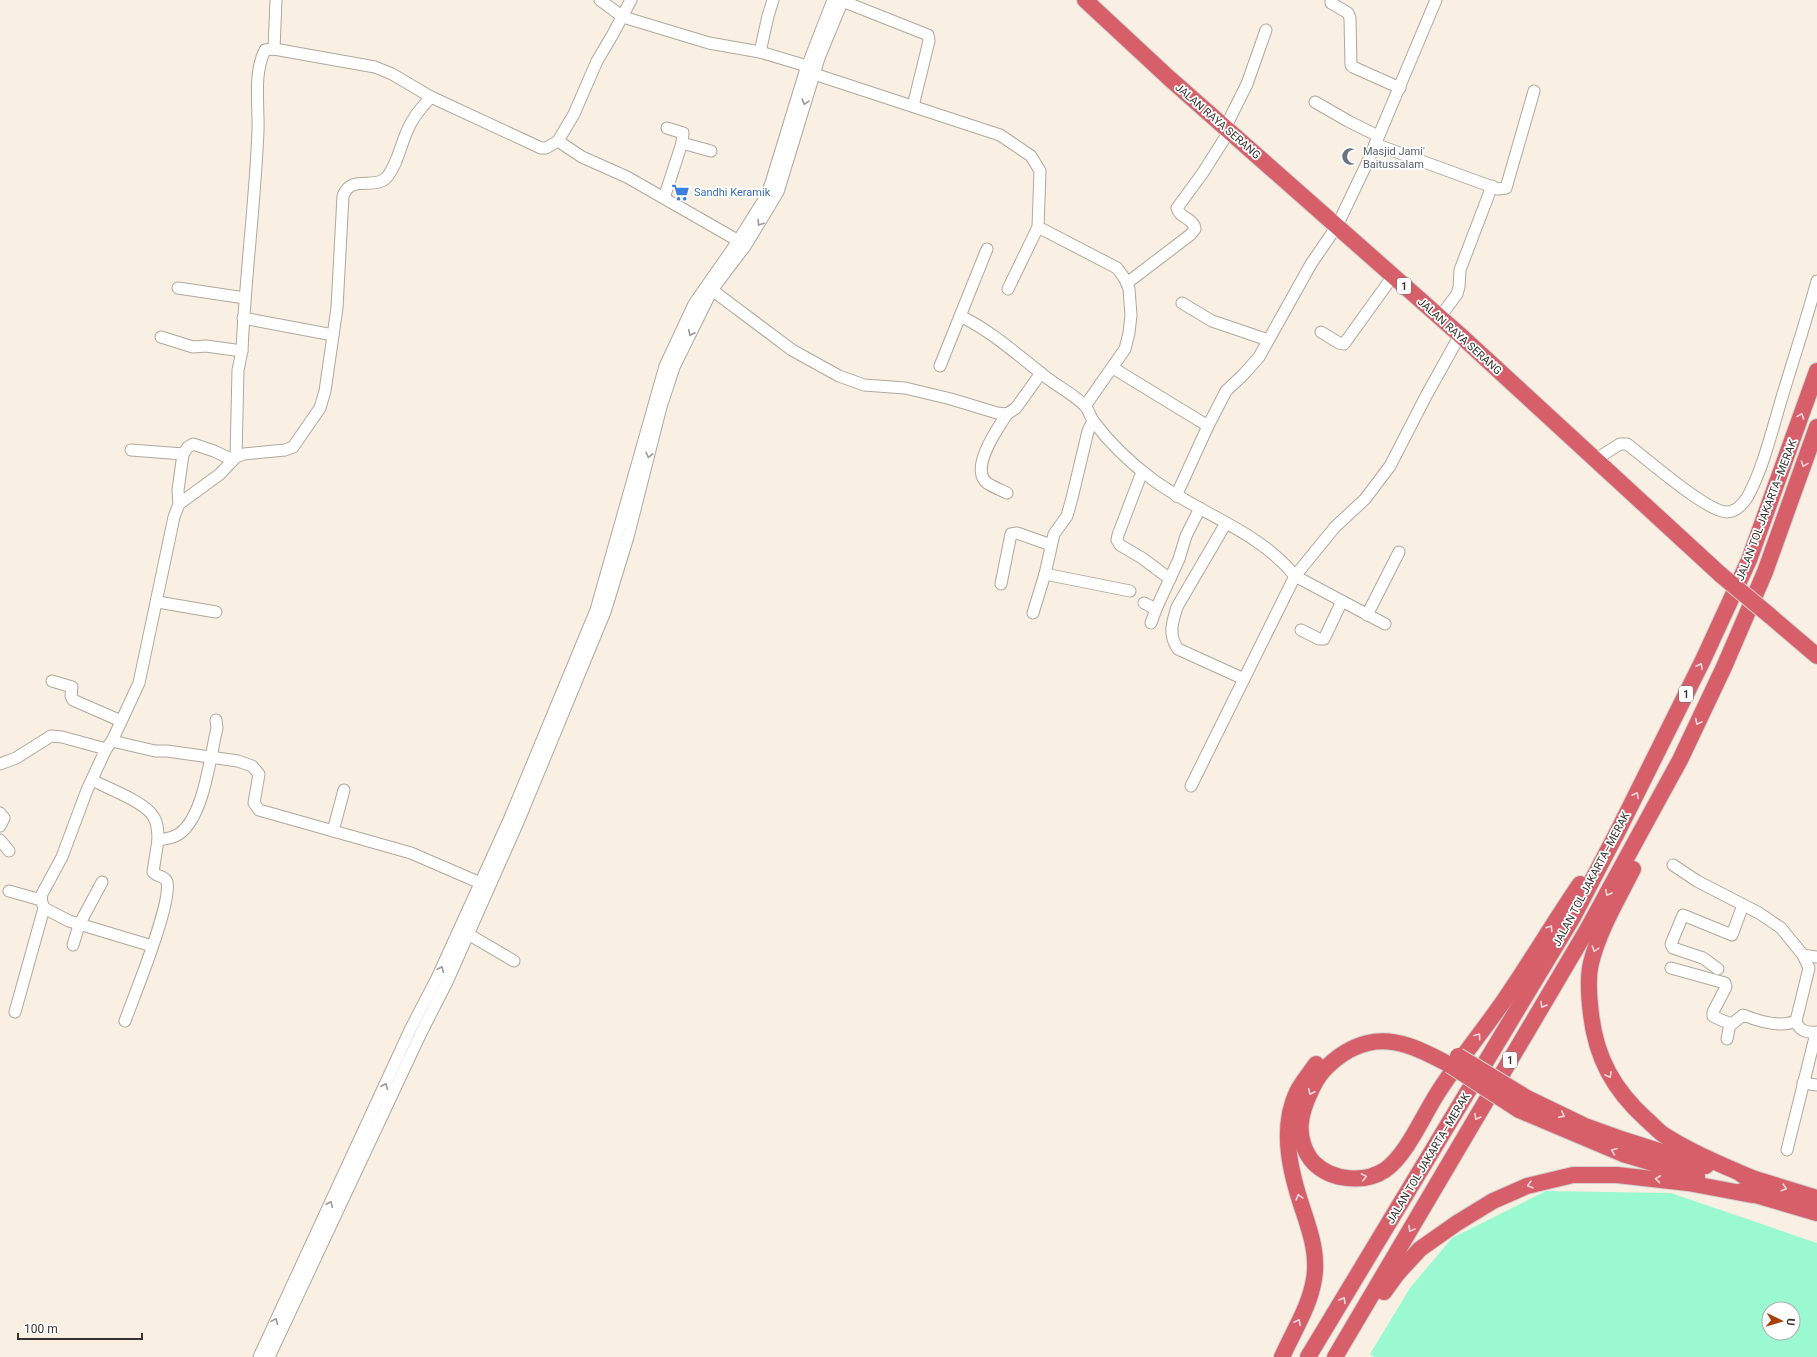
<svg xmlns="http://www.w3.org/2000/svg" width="1817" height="1357" font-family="Roboto,sans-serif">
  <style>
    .green { fill: #9af9d0; fill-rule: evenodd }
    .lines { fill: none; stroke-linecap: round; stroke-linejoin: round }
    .minor-casing { stroke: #b0a89b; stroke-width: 13 }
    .highway-casing { stroke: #d3d2d1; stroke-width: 18 }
    .minor { stroke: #fff; stroke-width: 11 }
    .highway { stroke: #d65f69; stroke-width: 16 }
    .highway-bridge-casing { stroke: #d3d2d1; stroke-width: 18; stroke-linecap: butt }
    .highway-bridge { stroke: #d65f69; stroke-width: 16 }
    .oneway { stroke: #9a9996 }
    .oneway2 { stroke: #f5d7da }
    .labels { text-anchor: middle; stroke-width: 3.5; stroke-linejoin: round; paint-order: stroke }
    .shield { fill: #fff; stroke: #72706d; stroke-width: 1 }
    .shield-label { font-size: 10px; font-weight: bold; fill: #36332e }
    .street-label { font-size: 11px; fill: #36332e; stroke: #fff }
    .worship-label { font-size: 11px; fill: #5b616d; stroke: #fff; text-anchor: start }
    .shop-label { font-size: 11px; fill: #366cbe; stroke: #fff; text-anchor: start }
  </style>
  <rect width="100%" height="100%" fill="#f9f0e3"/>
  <path class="green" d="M 1546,1191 L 1671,1193 L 1817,1243 L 1817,1357 L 1374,1357 L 1370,1354 L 1410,1288 L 1452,1238 ZM 1769,1309 L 1793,1309 L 1793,1333 L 1769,1333 Z"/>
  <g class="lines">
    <defs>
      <g id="minor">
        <path d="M 276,0 L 274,49 L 375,67 L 392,74 L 431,97"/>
        <path d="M 600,0 L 623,17 L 709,43 L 760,52 L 807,66"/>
        <path d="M 1331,0 L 1331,3 L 1348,13 L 1350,18 L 1351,65 L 1353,67 L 1400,88"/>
        <path d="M 842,1 L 928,35 L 929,41 L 913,106"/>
        <path d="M 760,52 L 768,16 L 773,0"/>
        <path d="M 808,72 L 1000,135 L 1031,156 L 1040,171 L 1038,227 L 1008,289"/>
        <path d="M 1315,102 L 1348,121 L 1378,136"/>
        <path d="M 1226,126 L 1247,84 L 1266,30"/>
        <path d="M 667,128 L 683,133 L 682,143 L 711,151"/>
        <path d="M 558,141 L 574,114 L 597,61 L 613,34 L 631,0"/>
        <path d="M 1375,144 L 1498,189 L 1506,188 L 1534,91"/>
        <path d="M 664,198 L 682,143"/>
        <path d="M 1038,227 L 1117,268 L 1125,279 L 1129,289 L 1131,315 L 1129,333 L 1125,349 L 1085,406"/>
        <path d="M 1127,283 L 1190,235 L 1195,229 C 1194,218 1179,218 1177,208 L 1202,174 L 1230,130"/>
        <path d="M 178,288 L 245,298"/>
        <path d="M 712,290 L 792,350 L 839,376 L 864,385 L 905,388 L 951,399 L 997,413 L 1007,414 L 1016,408 L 1041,373 C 1054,385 1073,393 1085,406 C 1089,410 1090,417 1094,422 C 1109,442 1132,464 1152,479 C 1199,514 1258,530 1295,576 L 1385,624"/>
        <path d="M 1182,303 L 1212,321 L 1268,340"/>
        <path d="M 960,316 C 990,330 1015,353 1041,373"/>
        <path d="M 1440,317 L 1457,294 L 1459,287 L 1460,270 L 1492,186"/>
        <path d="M 243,318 L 333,335"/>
        <path d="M 1321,332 L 1339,343 L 1344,344 L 1393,276"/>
        <path d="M 161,337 L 193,347 L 206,346 L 242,351"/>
        <path d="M 940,366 L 987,249"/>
        <path d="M 1113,368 L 1208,426"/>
        <path d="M 1007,414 C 998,428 969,468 987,483 C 993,487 1001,490 1007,493"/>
        <path d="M 131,450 L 183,454 L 178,490 L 179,504"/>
        <path d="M 183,454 L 188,447 L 193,444 L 214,451 L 233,460"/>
        <path d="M 236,457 L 238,370 L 242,351 C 245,278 255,205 258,131 C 259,105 253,74 265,50 L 274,49"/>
        <path d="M 1596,459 L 1620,444 L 1627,444 C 1647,459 1707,512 1727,512 C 1736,512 1744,503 1748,496 C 1763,468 1771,434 1780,404 C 1792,363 1806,322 1817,281"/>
        <path d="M 1142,472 L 1118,535 L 1117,540 L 1120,545 L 1142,558 L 1170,579"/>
        <path d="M 1176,496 L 1208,426 L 1226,391 L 1243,375 L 1259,357 L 1311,264 L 1337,226 L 1369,159 L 1436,0"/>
        <path d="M 1226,523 L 1177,607 C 1172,623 1168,635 1178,649 L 1244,679"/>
        <path d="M 1045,574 L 1130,591"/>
        <path d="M 1001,584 L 1011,534 L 1017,533 L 1051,545"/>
        <path d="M 158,602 L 216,612"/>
        <path d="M 1144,603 L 1156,609"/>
        <path d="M 1033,613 L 1045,574 L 1054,534 L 1067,516 L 1072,498 L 1088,431 L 1093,421"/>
        <path d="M 1367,615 L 1399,552"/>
        <path d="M 1151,623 L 1156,609 L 1179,559 L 1186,536 L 1200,508"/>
        <path d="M 1301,630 L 1319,639 L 1324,639 L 1342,601"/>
        <path d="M 52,681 L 72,687 L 71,696 L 73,700 L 121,721"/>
        <path d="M 112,741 L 155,751 L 167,751 L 238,761 L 252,766 L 259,774 L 254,803 L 259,810 L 411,853 L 485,885"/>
        <path d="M 106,749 L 112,741 L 139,683 L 174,517 L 179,504 L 220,474 L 236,457 L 244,454 L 285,450 L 293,447 L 320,408 L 325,391 L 337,308 L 343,196 C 351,174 374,190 386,178 C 398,165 401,142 409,127 C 414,115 423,106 431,97 L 541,148 L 546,148 L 558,141 L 582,157 L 627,177 L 744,244"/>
        <path d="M 0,764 L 16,758 L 51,736 L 62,737 L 106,749 L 87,790 L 62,857 L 42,894 L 41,900 L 44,908 L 69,921 L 152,946"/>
        <path d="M 92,780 C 107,788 145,802 153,816 C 158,823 158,832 158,840"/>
        <path d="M 1191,786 L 1295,576 L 1335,527 L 1365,499 L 1390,466 L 1426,396 L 1460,335"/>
        <path d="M 0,813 L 4,818 L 0,826"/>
        <path d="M 333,831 L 344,790"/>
        <path d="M 0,840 L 9,851"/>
        <path d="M 1673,865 L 1697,881 L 1759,913 L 1781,928 L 1803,955 L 1809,968 L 1796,1021 C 1799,1031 1807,1033 1817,1032"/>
        <path d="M 9,891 L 41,900"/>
        <path d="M 468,934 L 514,961"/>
        <path d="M 73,945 L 79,925 L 102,882"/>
        <path d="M 1803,955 L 1817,957"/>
        <path d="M 1671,968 L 1725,983 L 1726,987 L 1713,1012 L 1713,1016 L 1721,1020 L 1732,1024 L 1743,1015 C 1758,1021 1781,1028 1796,1021"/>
        <path d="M 1718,969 L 1703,958 L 1673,948 L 1671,944 L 1683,915 L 1732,935 L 1743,905"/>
        <path d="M 15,1012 L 44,908"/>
        <path d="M 125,1021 C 134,996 172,904 167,882 C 165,875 156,877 153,872 L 158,840 C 166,839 173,838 179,834 C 204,817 210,757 217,728 L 216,720"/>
        <path d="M 1727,1039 L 1730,1024"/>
        <path d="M 1803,1083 L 1817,1085"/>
        <path d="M 1787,1150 L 1816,1033"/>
        <path d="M 259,1357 L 411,1028 L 437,978 L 509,820 L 596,610 L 665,366 L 694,304 L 738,241 L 765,198 L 771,183 L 805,72 L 833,0"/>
        <path d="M 269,1357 L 421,1033 L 447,982 L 519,820 L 605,612 L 628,537 L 661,407 L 674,367 L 712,290 L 746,245 L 778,192 L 819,58 L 843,0"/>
      </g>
      <g id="highway">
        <path d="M 1085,0 L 1169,78 L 1460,335 L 1721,575"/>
        <path d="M 1769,615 L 1817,656"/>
        <path d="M 1633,869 C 1618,899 1599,930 1591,963 C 1587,979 1589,998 1591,1014 C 1596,1058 1614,1090 1646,1119 C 1652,1124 1658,1131 1664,1135 C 1692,1153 1722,1165 1752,1178"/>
        <path d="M 1450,1065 C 1425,1052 1397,1036 1368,1043 C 1351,1047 1335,1058 1323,1071 C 1314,1081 1302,1108 1301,1122 C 1299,1135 1304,1153 1314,1163 C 1331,1180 1364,1184 1385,1170 C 1406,1156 1423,1116 1437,1094 C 1458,1061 1483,1031 1505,999 C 1531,961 1554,922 1580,884"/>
        <path d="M 1527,1098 L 1585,1126 L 1624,1140 L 1706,1166"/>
        <path d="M 1519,1110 L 1623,1154 L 1697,1176"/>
        <path d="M 1742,1175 L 1817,1198"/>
        <path d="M 1742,1191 L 1817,1213"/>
        <path d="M 1384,1292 L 1397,1274 L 1420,1249 L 1457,1223 L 1493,1201 L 1527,1186 L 1573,1175 L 1617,1175 L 1688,1183 L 1752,1195"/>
        <path d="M 1282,1357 C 1293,1332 1310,1306 1314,1279 C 1318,1256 1311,1234 1304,1213 C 1291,1175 1279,1130 1297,1092 C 1302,1082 1310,1073 1316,1064"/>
        <path d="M 1308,1357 L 1573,917 L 1619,829 L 1703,660 L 1749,560 L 1817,371"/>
        <path d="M 1335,1357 L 1587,930 L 1680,760 L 1724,667 L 1765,572 L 1817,427"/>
      </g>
    </defs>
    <use href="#minor" class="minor-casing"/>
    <use href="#highway" class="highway-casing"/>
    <use href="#minor" class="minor"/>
    <use href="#highway" class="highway"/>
    <defs>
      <g id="highway-bridge">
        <path d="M 1721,575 L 1769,615"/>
        <path d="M 1458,1056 L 1527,1098"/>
        <path d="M 1450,1065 L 1519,1110"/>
      </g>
    </defs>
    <use href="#highway-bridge" class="highway-bridge-casing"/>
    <use href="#highway-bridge" class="highway-bridge"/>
  </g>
  <defs><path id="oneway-chevron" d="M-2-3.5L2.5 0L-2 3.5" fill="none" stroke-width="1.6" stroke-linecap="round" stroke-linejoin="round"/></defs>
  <g class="oneway">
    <use href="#oneway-chevron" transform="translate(805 102) rotate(106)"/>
    <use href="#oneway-chevron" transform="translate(760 223) rotate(122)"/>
    <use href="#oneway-chevron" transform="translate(691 333) rotate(116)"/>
    <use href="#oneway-chevron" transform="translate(649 455) rotate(104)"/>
    <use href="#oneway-chevron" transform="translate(441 969) rotate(-66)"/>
    <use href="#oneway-chevron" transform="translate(385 1086) rotate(-65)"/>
    <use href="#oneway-chevron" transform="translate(330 1204) rotate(-64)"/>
    <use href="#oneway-chevron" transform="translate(275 1321) rotate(-66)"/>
  </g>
  <g class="oneway2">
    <use href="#oneway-chevron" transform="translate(1801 416) rotate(-70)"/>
    <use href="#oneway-chevron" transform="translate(1804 464) rotate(110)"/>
    <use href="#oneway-chevron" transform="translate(1700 666) rotate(-64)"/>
    <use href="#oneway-chevron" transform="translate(1698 722) rotate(116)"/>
    <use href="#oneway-chevron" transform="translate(1636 795) rotate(-64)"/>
    <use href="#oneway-chevron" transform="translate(1608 893) rotate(119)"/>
    <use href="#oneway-chevron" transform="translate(1550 928) rotate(-57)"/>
    <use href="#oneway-chevron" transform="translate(1595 949) rotate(108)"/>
    <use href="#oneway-chevron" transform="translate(1543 1005) rotate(120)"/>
    <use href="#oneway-chevron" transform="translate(1478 1036) rotate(-54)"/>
    <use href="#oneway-chevron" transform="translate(1609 1075) rotate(61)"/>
    <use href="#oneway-chevron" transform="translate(1311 1092) rotate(116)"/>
    <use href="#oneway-chevron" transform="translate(1562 1115) rotate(26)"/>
    <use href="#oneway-chevron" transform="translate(1477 1117) rotate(120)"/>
    <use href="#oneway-chevron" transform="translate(1614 1151) rotate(-158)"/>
    <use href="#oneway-chevron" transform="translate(1364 1177) rotate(-10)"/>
    <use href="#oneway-chevron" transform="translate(1658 1179) rotate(-174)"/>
    <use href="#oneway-chevron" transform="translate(1530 1185) rotate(164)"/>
    <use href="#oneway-chevron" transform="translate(1784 1188) rotate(17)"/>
    <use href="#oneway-chevron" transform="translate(1299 1197) rotate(-105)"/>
    <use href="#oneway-chevron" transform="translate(1411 1229) rotate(120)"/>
    <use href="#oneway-chevron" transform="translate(1343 1300) rotate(-59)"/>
    <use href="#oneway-chevron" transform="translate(1298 1322) rotate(-64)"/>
  </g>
  <defs>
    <symbol id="mosque-bare" viewBox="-9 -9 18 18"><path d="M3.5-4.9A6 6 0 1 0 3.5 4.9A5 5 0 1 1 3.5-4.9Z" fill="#6b7280" stroke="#fff" stroke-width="2.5" paint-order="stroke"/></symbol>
    <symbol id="supermarket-bare" viewBox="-9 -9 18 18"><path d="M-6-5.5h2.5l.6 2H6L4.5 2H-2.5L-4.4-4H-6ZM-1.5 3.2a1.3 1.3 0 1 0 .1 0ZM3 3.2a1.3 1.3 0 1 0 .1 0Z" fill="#3f7fe0" stroke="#fff" stroke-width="2.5" paint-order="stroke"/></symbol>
  </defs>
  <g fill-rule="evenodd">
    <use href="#mosque-bare" x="1338" y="144" width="25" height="25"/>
    <use href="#supermarket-bare" x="668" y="180" width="25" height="25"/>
  </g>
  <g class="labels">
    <g class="shield">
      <rect x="1397" y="278" width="14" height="16" rx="3"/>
      <rect x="1679" y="686" width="14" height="16" rx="3"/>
      <rect x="1503" y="1052" width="14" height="16" rx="3"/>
    </g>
    <g class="shield-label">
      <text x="1404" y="290">1</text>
      <text x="1686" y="698">1</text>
      <text x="1510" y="1064">1</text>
    </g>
    <g class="street-label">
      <text transform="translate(1218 121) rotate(41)" y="4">JALAN RAYA SERANG</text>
      <text transform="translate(1460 336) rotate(42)" y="4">JALAN RAYA SERANG</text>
      <text transform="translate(1766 510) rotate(-69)" y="4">JALAN TOL JAKARTA–MERAK</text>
      <text transform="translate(1591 879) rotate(-62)" y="4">JALAN TOL JAKARTA–MERAK</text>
      <text transform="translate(1428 1158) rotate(-59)" y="4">JALAN TOL JAKARTA–MERAK</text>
    </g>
    <g class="worship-label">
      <text x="1363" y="155">Masjid Jami'<tspan x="1363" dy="13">Baitussalam</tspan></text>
    </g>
    <g class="shop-label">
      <text x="694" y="196">Sandhi Keramik</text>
    </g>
  </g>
  <g transform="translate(1781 1321) rotate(95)"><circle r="19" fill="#ffffff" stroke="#afadab"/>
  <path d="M0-3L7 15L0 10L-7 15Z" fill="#a44008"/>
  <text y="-6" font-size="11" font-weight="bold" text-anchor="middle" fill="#36332e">U</text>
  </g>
  <path d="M18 1333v6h124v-6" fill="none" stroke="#36332e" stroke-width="2"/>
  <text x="24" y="1333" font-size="12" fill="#36332e" stroke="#ffffff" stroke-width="3" paint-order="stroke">100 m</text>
</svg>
